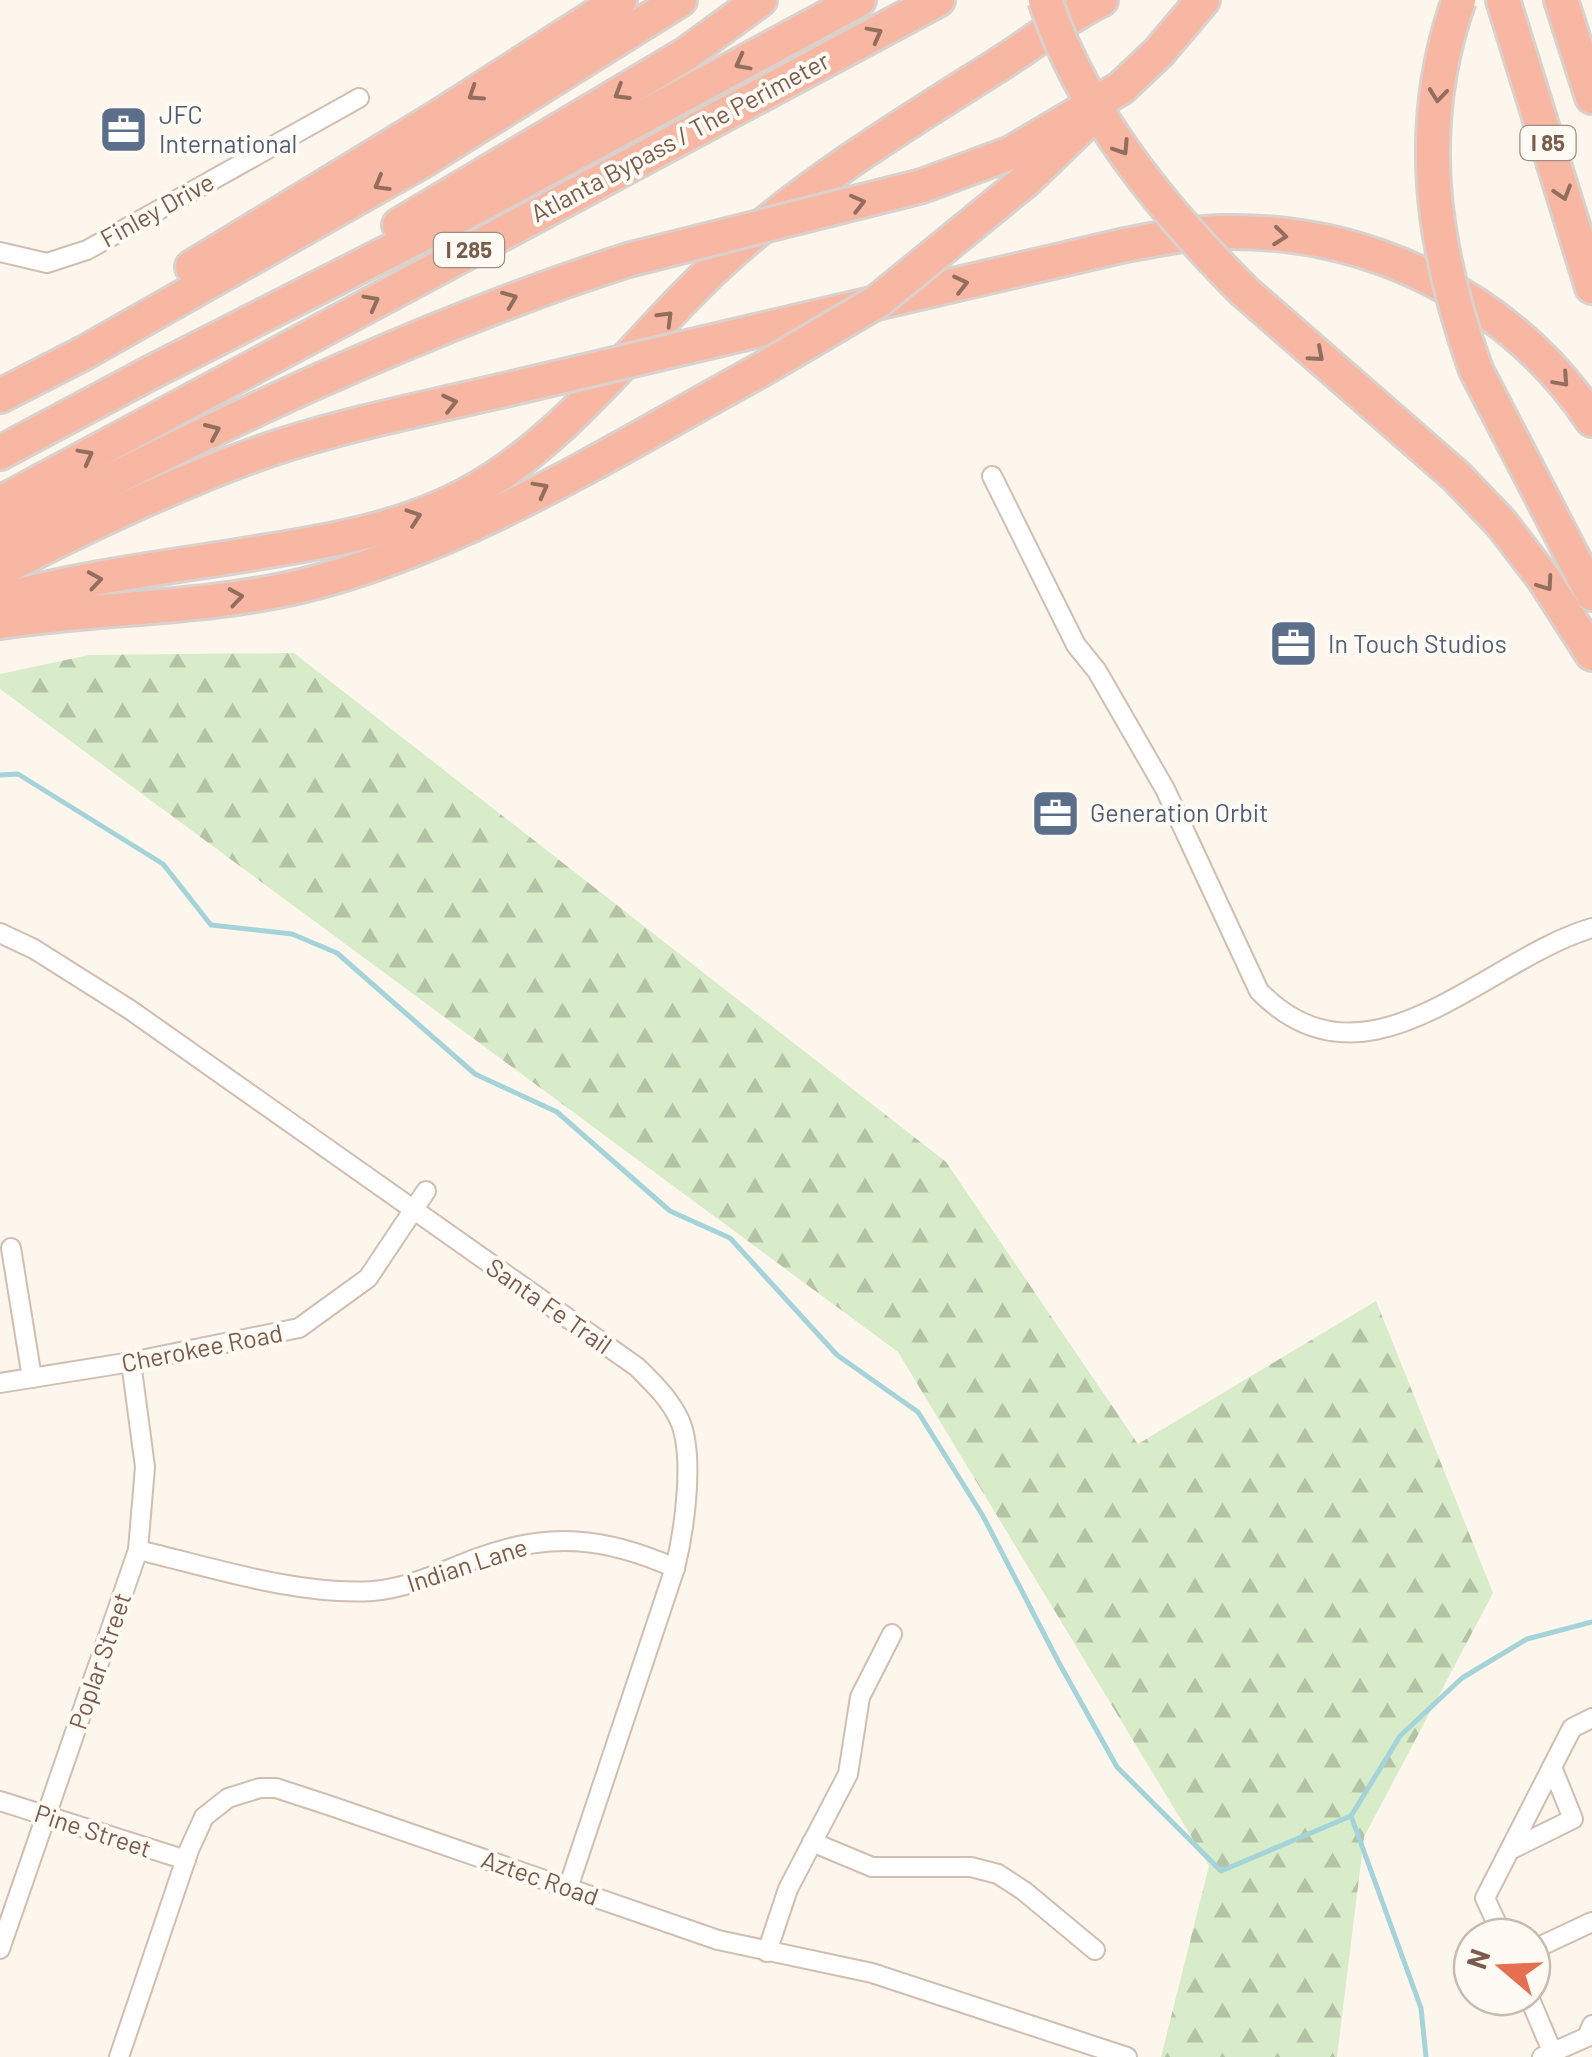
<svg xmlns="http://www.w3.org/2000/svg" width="1592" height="2057" font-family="Barlow,sans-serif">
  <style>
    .forest { fill: url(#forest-firs) }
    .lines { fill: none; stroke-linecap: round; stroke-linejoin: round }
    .stream { stroke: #a5d3da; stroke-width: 5 }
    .minor-casing { stroke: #d1beb0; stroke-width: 22 }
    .motorway-casing { stroke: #dad1cd; stroke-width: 38 }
    .minor { stroke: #fff; stroke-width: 18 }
    .motorway { stroke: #f7b7a3; stroke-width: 32 }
    .motorway-bridge-casing { stroke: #dad1cd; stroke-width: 38; stroke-linecap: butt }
    .motorway-bridge { stroke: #f7b7a3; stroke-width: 32 }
    .oneway { stroke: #936e5e }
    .labels { text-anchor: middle; stroke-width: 8; stroke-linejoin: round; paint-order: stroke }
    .shield { fill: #fffaf3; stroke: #a28b7f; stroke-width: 2.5 }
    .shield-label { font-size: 22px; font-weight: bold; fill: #7a5c4d }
    .service-label { font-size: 25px; fill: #4e5e75; stroke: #fffaf3; text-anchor: start }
    .street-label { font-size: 25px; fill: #7a5c4d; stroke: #fffaf3 }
  </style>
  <defs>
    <pattern id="forest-firs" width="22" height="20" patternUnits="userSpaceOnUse" patternTransform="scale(2.5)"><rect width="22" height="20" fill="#d8ecc9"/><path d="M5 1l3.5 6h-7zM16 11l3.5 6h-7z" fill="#b4c2a5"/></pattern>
  </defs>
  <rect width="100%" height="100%" fill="#fdf6ec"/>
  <path class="forest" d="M 294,653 L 946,1162 L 1138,1444 L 1376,1301 L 1493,1593 L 1364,1837 L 1337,2057 L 1161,2057 L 1209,1866 L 898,1352 L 0,689 L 0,674 L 89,655 Z"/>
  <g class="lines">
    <g class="stream">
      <path d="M 0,775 L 18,774 L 163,864 L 211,925 L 292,934 L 337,953 L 475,1074 L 557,1112 L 670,1211 L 730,1238 L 837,1355 L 918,1412 L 983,1516 L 1058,1661 L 1117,1767 L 1221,1871 L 1351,1816 L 1400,1736 L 1462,1678 L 1527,1639 L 1592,1622"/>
      <path d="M 1351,1816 L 1421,2008 L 1426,2057"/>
    </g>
    <defs>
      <g id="minor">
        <path d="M 0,252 L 47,263 L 87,250 L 359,98"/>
        <path d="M 992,476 L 1076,645 L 1097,671 L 1165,789 L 1259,991 C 1367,1102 1485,959 1592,928"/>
        <path d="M 0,933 L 34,949 L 129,1009 L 637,1367 C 654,1384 670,1399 680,1421 C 695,1457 684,1532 675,1568 L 568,1888"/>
        <path d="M 11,1248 L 32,1378"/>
        <path d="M 0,1383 L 131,1362 L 299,1328 L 368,1278 L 426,1191"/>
        <path d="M 138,1550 C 211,1567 298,1596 373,1591 C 409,1588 441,1572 475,1559 C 548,1531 605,1537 675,1568"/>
        <path d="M 0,1801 L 186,1860"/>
        <path d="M 812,1842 L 872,1867 L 971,1867 L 998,1874 L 1024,1891 L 1095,1950"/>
        <path d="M 1510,1850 L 1573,1819 L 1552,1767"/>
        <path d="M 1503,1937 L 1485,1898 L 1572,1728 L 1592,1718"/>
        <path d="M 0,1949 L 138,1550 L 145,1467 L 131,1362"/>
        <path d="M 1532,1950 L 1592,1922"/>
        <path d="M 767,1952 L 788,1889 L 848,1774 L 860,1697 L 892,1634"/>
        <path d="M 1529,1997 L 1552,2051"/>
        <path d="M 119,2057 L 189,1850 L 204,1817 L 228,1798 L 260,1788 L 276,1788 L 331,1806 L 718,1940 L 872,1973 L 1127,2057"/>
        <path d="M 1542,2057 L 1587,2037 L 1592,2025"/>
      </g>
      <g id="motorway">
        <path d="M 1503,0 L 1592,287"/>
        <path d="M 1561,0 L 1592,97"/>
        <path d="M 1121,88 L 1159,52 L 1203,0"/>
        <path d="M 399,225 L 686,54 L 760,0"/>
        <path d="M 192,267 L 443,114 L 620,0"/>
        <path d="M 1244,291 L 1456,476 L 1501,523 L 1544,579 L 1592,654"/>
        <path d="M 730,337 L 1121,246 C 1156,239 1191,232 1227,232 C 1372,230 1512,300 1592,420"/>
        <path d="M 1476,370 L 1592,594"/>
        <path d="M 0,396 L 84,353 L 426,159 L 680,0"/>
        <path d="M 0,453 L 150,373 L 465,213 L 859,0"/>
        <path d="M 0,503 L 938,0"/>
        <path d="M 0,536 C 201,433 413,329 628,260"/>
        <path d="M 0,570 C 79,529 159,491 243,459 C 326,428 414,411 500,391"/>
        <path d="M 0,600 C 87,576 179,566 268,551 C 336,540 403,528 464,496 C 571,440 643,330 732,252 C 812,181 903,125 992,69 C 1029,46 1062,19 1101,0"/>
        <path d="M 0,622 C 100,607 203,609 301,586 C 465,546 612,451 759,371"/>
      </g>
    </defs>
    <use href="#minor" class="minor-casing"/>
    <use href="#motorway" class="motorway-casing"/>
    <use href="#minor" class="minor"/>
    <use href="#motorway" class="motorway"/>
    <defs>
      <g id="motorway-bridge">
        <path d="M 1045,0 C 1083,113 1161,208 1244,291"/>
        <path d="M 1459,0 C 1414,127 1432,247 1476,370"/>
        <path d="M 628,260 L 922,186 L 1011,153 L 1121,88"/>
        <path d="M 759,371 L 878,301 L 1025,181 L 1082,126"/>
        <path d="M 500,391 L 730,337"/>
      </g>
    </defs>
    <use href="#motorway-bridge" class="motorway-bridge-casing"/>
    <use href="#motorway-bridge" class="motorway-bridge"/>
  </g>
  <defs><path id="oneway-chevron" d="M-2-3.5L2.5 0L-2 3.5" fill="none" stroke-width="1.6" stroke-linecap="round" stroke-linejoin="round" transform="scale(2.5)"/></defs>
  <g class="oneway">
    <use href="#oneway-chevron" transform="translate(875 34) rotate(-28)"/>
    <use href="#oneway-chevron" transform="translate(742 63) rotate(152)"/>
    <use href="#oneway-chevron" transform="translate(621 93) rotate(149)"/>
    <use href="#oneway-chevron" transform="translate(475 94) rotate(147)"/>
    <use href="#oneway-chevron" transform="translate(1438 95) rotate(96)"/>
    <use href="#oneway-chevron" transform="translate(1122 148) rotate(57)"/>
    <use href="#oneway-chevron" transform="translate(381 184) rotate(150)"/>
    <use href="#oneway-chevron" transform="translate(1563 193) rotate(73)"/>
    <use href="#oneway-chevron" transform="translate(858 203) rotate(-14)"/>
    <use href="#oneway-chevron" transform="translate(1280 236) rotate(6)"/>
    <use href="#oneway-chevron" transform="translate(961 284) rotate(-13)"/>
    <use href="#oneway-chevron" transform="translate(510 299) rotate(-22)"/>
    <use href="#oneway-chevron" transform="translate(372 302) rotate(-28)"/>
    <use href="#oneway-chevron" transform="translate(666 318) rotate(-45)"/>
    <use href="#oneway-chevron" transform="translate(1317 355) rotate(41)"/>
    <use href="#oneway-chevron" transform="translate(1562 380) rotate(48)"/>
    <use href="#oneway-chevron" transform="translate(450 403) rotate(-13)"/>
    <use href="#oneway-chevron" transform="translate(213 431) rotate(-24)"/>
    <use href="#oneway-chevron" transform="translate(86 456) rotate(-28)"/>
    <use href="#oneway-chevron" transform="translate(541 489) rotate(-28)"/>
    <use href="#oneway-chevron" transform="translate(414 517) rotate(-19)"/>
    <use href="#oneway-chevron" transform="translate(95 580) rotate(-9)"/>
    <use href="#oneway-chevron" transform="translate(1546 584) rotate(55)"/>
    <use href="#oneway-chevron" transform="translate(236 597) rotate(-9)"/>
  </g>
  <defs>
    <symbol id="office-square" viewBox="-11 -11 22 22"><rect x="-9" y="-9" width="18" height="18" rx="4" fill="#5c6f8a" stroke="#fffaf3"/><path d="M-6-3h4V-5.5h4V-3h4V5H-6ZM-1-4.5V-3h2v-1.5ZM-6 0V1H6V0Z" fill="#fff"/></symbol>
  </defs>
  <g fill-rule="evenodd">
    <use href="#office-square" x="96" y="102" width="55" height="55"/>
    <use href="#office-square" x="1266" y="616" width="55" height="55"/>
    <use href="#office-square" x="1028" y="786" width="55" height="55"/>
  </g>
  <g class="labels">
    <g class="shield">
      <rect x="1520.5" y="126" width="55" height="34" rx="8"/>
      <rect x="434" y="233" width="70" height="34" rx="8"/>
    </g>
    <g class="shield-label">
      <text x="1548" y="151">I 85</text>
      <text x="469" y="258">I 285</text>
    </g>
    <g class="service-label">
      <text x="159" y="124">JFC<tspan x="159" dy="29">International</tspan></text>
      <text x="1328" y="653">In Touch Studios</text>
      <text x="1090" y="822">Generation Orbit</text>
    </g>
    <g class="street-label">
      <text transform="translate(680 137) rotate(-28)" y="9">Atlanta Bypass / The Perimeter</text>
      <text transform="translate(157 210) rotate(-29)" y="9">Finley Drive</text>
      <text transform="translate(549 1306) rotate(35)" y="9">Santa Fe Trail</text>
      <text transform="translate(202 1348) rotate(-11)" y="9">Cherokee Road</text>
      <text transform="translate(467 1565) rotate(-18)" y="9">Indian Lane</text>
      <text transform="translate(100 1661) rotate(-71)" y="9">Poplar Street</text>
      <text transform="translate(93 1831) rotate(18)" y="9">Pine Street</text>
      <text transform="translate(540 1878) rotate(19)" y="9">Aztec Road</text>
    </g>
  </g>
  <g transform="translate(1502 1967) rotate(289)"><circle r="48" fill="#fffaf3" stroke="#cabbb1" stroke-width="2.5"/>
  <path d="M0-8L18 38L0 25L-18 38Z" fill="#e76f51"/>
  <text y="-15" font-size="28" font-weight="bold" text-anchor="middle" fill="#7a5c4d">N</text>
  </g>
</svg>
